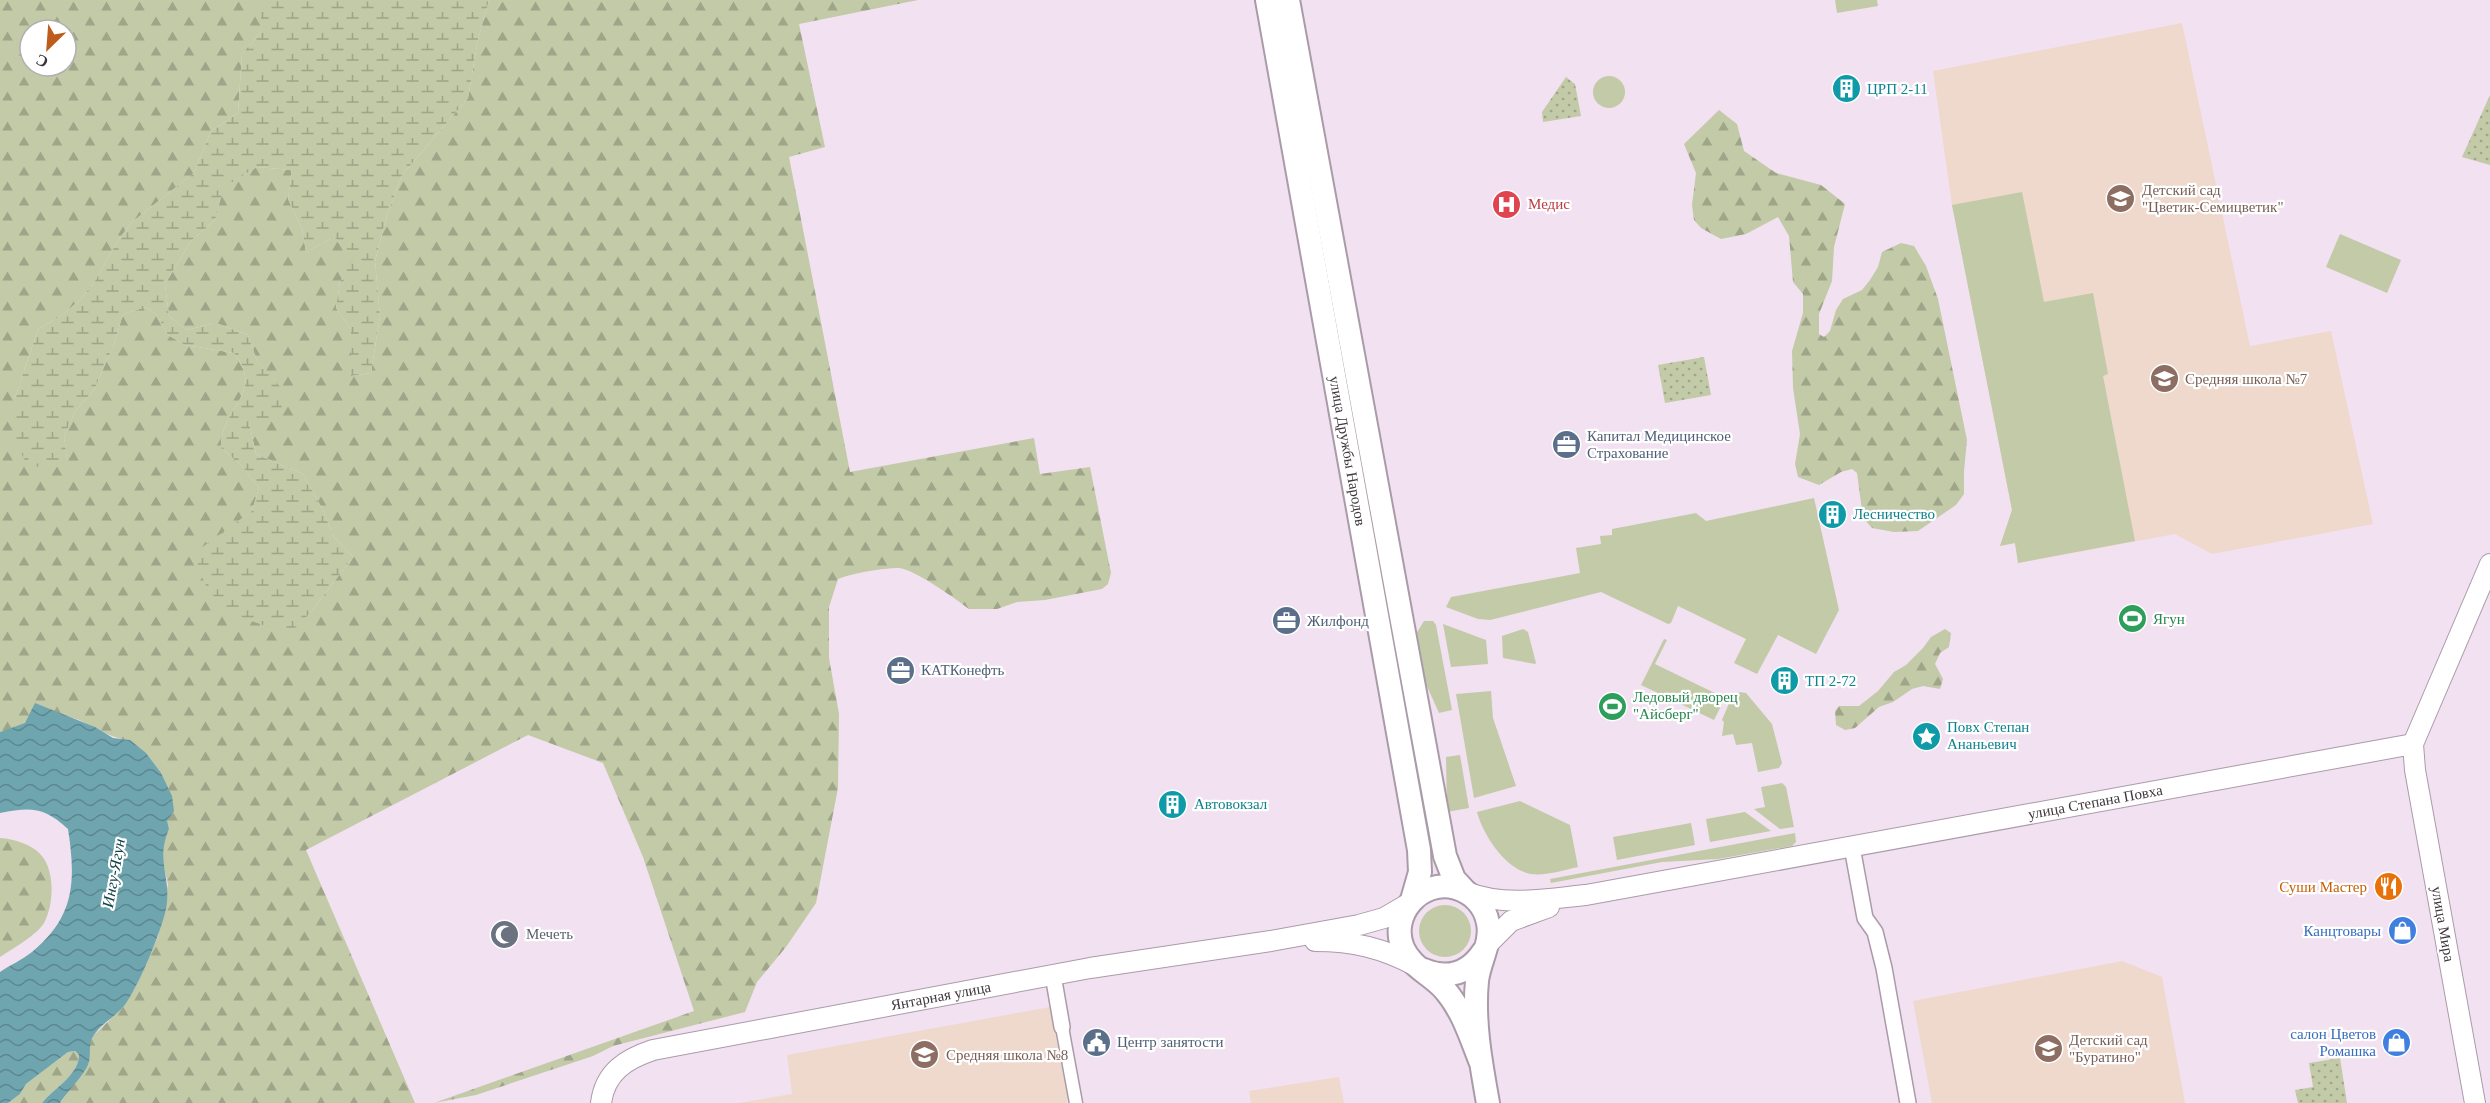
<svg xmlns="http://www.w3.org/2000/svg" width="2490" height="1103" font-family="'Times New Roman',serif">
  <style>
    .education { fill: #efd8cc }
    .grass { fill: #c2caa7 }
    .forest { fill: url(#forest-firs); fill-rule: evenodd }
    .wetland { fill: url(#wetland-marsh) }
    .park { fill: url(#park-dots) }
    .water { fill: url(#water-waves) }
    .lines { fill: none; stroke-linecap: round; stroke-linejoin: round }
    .pedestrian-casing { stroke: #aa9ba9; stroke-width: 15 }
    .minor-casing { stroke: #aa9ba9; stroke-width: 18 }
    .tertiary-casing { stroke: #aa9ba9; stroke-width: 22 }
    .secondary-casing { stroke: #aa9ba9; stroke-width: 26 }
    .pedestrian { stroke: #fff; stroke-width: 12 }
    .minor { stroke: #fff; stroke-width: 15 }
    .tertiary { stroke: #fff; stroke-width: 20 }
    .secondary { stroke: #fff; stroke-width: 22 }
    .labels { text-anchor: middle; stroke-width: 4.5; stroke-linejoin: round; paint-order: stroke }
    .culture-label { font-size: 15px; fill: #0d838f; stroke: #fff; text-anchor: start }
    .education-label { font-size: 15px; fill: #785e54; stroke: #fff; text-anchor: start }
    .health-label { font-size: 15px; fill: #be3a42; stroke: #fff; text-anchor: start }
    .service-label { font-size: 15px; fill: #4e5e75; stroke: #fff; text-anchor: start }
    .street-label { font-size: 15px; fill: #3d363c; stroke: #fff }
    .leisure-label { font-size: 15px; fill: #27864d; stroke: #fff; text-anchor: start }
    .food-label { font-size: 15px; fill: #c56008; stroke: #fff; text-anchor: end }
    .shop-label { font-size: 15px; fill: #366cbe; stroke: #fff; text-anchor: end }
    .worship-label { font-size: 15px; fill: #5b616d; stroke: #fff; text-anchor: start }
    .water-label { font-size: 16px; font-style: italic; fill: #0d4149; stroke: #fff }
  </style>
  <defs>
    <pattern id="forest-firs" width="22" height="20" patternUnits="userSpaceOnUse" patternTransform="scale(1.5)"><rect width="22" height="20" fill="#c2caa7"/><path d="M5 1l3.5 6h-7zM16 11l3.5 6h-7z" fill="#9fa589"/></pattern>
    <pattern id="wetland-marsh" width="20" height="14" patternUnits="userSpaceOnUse" patternTransform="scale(1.5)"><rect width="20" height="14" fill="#c2caa7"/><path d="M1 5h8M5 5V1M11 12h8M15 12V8" fill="none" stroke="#9fa589"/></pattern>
    <pattern id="park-dots" width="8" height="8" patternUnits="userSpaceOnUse" patternTransform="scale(1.5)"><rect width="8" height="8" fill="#c2caa7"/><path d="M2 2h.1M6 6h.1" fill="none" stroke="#9fa589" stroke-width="1.8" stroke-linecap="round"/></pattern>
    <pattern id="water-waves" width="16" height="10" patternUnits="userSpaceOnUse" patternTransform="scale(1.5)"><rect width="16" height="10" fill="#6ea5af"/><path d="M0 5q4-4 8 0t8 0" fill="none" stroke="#5c8790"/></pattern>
  </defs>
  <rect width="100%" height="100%" fill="#f2e1f1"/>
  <g class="education">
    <path d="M 2182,23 L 2250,346 L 2331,331 L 2373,524 L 2212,554 L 2175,534 L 2018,563 L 2015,543 L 2000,546 L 2012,510 L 1952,205 L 1933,71 Z"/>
    <path d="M 2122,961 L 2162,977 L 2185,1103 L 1932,1103 L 1913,1001 Z"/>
    <path d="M 1050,1007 L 1067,1093 L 1067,1103 L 739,1103 L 792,1094 L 787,1055 Z"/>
    <path d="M 1339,1077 L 1344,1103 L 1251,1103 L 1249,1091 Z"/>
  </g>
  <g class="grass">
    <path d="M 1835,0 L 1877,0 L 1878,6 L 1837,13 Z"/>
    <circle cx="1609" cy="92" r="16"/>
    <path d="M 2022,192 L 2044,302 L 2093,293 L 2108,374 L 2103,376 L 2135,541 L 2018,563 L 2015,543 L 2000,546 L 2012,510 L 1952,205 Z"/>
    <path d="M 2340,234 L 2401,260 L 2387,293 L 2326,267 Z"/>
    <path d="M 1814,498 L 1839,610 L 1816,654 L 1778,635 L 1757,674 L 1734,663 L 1746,639 L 1678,606 L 1671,623 L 1668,624 L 1601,592 L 1490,620 L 1478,619 L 1446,607 L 1451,597 L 1580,573 L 1576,548 L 1601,544 L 1600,536 L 1612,535 L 1612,529 L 1696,513 L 1706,521 Z"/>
    <path d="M 1424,621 L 1433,621 L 1436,625 L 1452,710 L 1439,713 L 1426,684 L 1416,634 Z"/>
    <path d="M 1443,624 L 1486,640 L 1488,664 L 1451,667 Z"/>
    <path d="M 1523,629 L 1528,632 L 1536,663 L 1535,664 L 1503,658 L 1502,636 Z"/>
    <path d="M 1664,639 L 1667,640 L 1655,664 L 1725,698 L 1714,720 L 1641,685 Z"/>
    <path d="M 1491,691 L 1493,718 L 1516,786 L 1474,798 L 1456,694 Z"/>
    <path d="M 1739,692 L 1746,693 L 1772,724 L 1782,763 L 1779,768 L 1758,772 L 1752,743 L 1736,745 L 1733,734 L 1722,736 L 1724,722 L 1722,720 L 1730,701 L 1734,702 Z"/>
    <path d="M 1460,755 L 1469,808 L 1447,812 L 1446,757 Z"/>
    <path d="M 1782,783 L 1786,787 L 1794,827 L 1780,829 L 1754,809 L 1765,807 L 1761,787 Z"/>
    <path d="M 1520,801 L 1570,825 L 1578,867 C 1564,870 1546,876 1531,874 C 1506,870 1483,835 1477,812 Z"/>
    <path d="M 1745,812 L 1771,831 L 1710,842 L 1706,819 Z"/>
    <path d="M 1691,823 L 1695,845 L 1617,860 L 1613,837 Z"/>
    <path d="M 1795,833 L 1796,842 L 1792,846 L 1718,859 L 1662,862 L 1551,883 L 1550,879 Z"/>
    <circle cx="1445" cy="931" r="26"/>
  </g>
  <g class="forest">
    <path d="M 0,0 L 261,0 L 261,32 L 242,54 L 238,113 L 211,131 L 194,173 L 131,223 L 117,242 L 95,281 L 80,300 L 61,316 L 38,329 L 15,398 L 67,460 L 64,436 L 76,410 L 94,390 L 114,344 L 123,314 L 146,307 L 157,315 L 168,335 L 185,345 L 234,353 C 266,394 220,407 221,448 L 242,466 L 259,488 L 252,511 L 228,529 L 310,613 L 353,557 L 333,536 L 324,512 L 303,474 L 256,454 L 249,422 L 284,392 L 257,361 L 248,335 L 216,323 L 187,330 L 169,316 L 165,284 L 191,241 L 215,220 L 223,187 L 257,167 L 292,170 L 288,199 L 302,229 L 306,252 L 334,237 L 355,256 L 340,282 L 336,308 L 351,329 L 351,376 L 371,373 L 380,316 L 375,261 L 387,215 L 402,175 L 468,98 L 478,39 L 489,0 L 918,0 L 799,24 L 825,147 L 789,157 L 850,472 L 1034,438 L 1040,474 L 1090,467 L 1111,573 L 1108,584 L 1102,589 L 1045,600 L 1017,602 L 997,609 L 969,609 C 956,599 914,569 899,568 C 883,568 853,573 838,579 L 829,607 L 829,658 L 839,714 L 838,788 L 816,903 L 786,947 L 757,982 L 745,1012 L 613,1046 L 593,1056 L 476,1095 L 434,1103 L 694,1011 L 643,857 L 603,763 L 528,735 L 306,850 L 415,1103 L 60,1103 L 89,1063 L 89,1044 L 94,1035 L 123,1007 L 136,986 L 158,936 L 168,884 L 162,860 L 163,843 L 169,829 L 130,740 C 104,738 92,722 69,717 C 47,713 20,729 0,732 ZM 30,30 L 66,30 L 66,66 L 30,66 Z"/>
    <path d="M 1719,110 L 1737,124 L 1744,151 L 1776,173 L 1821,185 L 1845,204 L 1834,247 L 1832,281 L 1819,314 L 1819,334 L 1824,337 L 1830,331 L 1836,310 L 1843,299 L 1862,290 L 1870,280 L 1878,267 L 1882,252 L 1901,243 L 1914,246 L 1926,266 L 1938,299 L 1967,440 L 1964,471 L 1964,494 L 1956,505 L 1918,531 L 1894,532 L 1872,528 L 1863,518 L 1857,473 L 1852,469 L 1841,472 L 1819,485 L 1798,477 L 1795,464 L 1800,434 L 1793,388 L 1792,351 L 1803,313 L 1803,294 L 1793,282 L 1789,236 L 1778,217 L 1746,234 L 1721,239 L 1701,228 L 1694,220 L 1692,205 L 1696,173 L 1684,144 Z"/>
    <path d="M 1945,629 L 1951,633 L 1949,647 L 1940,653 L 1935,664 L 1943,679 L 1940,689 L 1923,686 L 1912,689 L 1893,702 L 1879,707 L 1855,728 L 1845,730 L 1836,725 L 1835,711 L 1839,706 L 1859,706 L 1878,691 L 1894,672 L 1906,665 L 1923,648 L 1931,637 Z"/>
    <path d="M 0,838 C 14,839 32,844 42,856 C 55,872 54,905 44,923 C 37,935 12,949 0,957 Z"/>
    <path d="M 75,1051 L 79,1055 C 79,1075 54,1088 42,1103 L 8,1103 L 20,1094 L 26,1084 L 68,1052 Z"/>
  </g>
  <path class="wetland" d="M 261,0 L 489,0 L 478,39 L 468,98 L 402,175 L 387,215 L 375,261 L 380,316 L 371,373 L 351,376 L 351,329 L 336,308 L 340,282 L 354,256 L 334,237 L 306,252 L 302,229 L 288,199 L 292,170 L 257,167 L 224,187 L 215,220 L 191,241 L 165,284 L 169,316 L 187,330 L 216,323 L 248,335 L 257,361 L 284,391 L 280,417 L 249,422 L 256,454 L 303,474 L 324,512 L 333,536 L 353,557 L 310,613 L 293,630 C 249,628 195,600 197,551 L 252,511 L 259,488 L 242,466 L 221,448 C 220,407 266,394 234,353 L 185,345 L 168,335 L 157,315 L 146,307 L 123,314 L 114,344 L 94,390 L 76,410 L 64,436 L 67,459 L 54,469 L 27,465 L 13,435 L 15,398 L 38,329 L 61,316 L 80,300 L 95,281 L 117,242 L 131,223 L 194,173 L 211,131 L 238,113 L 242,54 L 261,32 Z"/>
  <g class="park">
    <path d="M 1566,77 L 1575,84 L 1581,116 L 1543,122 L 1542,112 Z"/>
    <path d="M 2490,95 L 2490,165 L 2462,157 Z"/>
    <path d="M 1704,357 L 1711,395 L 1665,403 L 1658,365 Z"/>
    <path d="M 2340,1058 L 2347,1103 L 2298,1103 L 2295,1090 L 2313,1087 L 2309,1063 Z"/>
  </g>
  <path class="water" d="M 35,703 L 95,727 L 113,738 L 130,740 L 146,753 L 161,773 L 172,796 L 174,811 L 167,821 L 169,829 C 155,862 172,876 166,909 C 161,932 138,988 124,1006 C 115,1017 102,1023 94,1035 C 88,1044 91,1052 89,1062 C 86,1073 67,1092 60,1103 L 42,1103 C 54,1088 79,1075 79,1055 L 75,1051 L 68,1052 L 26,1084 L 20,1094 L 8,1103 L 0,1103 L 0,972 C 10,965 22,960 32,952 C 75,917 76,881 68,829 C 44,807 31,807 0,813 L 0,732 L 25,723 Z"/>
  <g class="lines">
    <defs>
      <path id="pedestrian" d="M 1062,1027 L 1076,1103"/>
      <g id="minor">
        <path d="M 1852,847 L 1865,918 L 1875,932 L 1884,968 L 1908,1103"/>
        <path d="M 1053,975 L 1062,1027"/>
      </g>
      <g id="tertiary">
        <path id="s1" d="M 1466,892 C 1505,907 1546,899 1586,895 L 2413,744"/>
        <path d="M 1315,941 C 1353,941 1383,948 1416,966"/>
        <path d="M 1486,946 L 1511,921 L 1549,907"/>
        <path id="s2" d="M 601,1103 C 605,1072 626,1059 653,1050 L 1090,968 L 1271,941 L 1359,925 L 1384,918 L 1408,904"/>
        <path d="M 2475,1103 L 2415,770 L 2413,744 L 2490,564"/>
      </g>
      <g id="secondary">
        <path id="s3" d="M 1267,0 L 1419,850 L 1420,872 L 1412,900"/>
        <path d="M 1288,0 L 1445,856 L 1454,879 L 1466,892"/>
        <path d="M 1424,970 C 1448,980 1469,973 1483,952"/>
        <path d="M 1481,1063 C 1471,1038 1463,1011 1445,990 C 1432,975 1411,967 1403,948 C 1389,915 1421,878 1456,888 C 1473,893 1485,906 1488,923 C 1492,942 1479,962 1477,981 C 1473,1021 1481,1064 1488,1103"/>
      </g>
    </defs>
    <use href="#pedestrian" class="pedestrian-casing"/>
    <use href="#minor" class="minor-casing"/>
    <use href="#tertiary" class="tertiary-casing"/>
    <use href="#secondary" class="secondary-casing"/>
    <use href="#pedestrian" class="pedestrian"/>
    <use href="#minor" class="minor"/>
    <use href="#tertiary" class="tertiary"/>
    <use href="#secondary" class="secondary"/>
  </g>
  <defs>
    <symbol id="building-disc" viewBox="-11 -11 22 22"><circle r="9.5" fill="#0f9aa8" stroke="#fff"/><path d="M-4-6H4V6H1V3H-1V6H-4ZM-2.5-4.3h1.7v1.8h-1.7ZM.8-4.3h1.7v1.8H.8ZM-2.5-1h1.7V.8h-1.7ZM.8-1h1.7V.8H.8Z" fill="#fff"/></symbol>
    <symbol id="school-disc" viewBox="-11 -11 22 22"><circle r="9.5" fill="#8d6e63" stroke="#fff"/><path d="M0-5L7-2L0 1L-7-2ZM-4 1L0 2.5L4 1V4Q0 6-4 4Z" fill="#fff"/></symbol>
    <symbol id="hospital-disc" viewBox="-11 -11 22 22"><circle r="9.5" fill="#e0444e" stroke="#fff"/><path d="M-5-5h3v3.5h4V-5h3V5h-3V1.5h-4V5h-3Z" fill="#fff"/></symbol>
    <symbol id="office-disc" viewBox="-11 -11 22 22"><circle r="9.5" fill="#5c6f8a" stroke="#fff"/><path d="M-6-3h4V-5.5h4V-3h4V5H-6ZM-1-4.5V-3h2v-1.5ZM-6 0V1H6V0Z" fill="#fff"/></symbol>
    <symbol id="stadium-disc" viewBox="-11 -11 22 22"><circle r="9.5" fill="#2e9e5b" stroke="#fff"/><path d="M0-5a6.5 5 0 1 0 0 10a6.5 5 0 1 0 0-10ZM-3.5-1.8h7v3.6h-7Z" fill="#fff"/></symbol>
    <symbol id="sight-disc" viewBox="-11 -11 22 22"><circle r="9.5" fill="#0f9aa8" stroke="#fff"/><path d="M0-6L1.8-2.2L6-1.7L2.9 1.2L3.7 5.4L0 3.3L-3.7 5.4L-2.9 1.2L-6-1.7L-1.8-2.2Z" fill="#fff"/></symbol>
    <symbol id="restaurant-disc" viewBox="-11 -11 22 22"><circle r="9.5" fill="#e8710a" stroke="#fff"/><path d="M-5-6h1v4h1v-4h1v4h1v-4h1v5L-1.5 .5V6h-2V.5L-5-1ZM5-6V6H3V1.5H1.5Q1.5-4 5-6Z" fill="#fff"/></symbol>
    <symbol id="shop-disc" viewBox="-11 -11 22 22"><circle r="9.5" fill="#3f7fe0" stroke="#fff"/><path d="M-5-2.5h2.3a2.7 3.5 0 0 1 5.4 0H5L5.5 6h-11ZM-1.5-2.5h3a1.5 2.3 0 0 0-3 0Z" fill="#fff"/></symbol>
    <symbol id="mosque-disc" viewBox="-11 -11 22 22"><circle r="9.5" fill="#6b7280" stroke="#fff"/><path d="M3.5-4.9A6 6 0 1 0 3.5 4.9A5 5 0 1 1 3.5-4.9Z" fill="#fff"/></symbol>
    <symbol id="civic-disc" viewBox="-11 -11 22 22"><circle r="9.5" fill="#5c6f8a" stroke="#fff"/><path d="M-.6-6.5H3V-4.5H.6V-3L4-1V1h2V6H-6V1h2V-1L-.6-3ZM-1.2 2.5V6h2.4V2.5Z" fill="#fff"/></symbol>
  </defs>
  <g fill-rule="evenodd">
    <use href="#building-disc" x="1830" y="72" width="33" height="33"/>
    <use href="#school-disc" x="2104" y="182" width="33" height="33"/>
    <use href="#hospital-disc" x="1490" y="188" width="33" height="33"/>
    <use href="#school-disc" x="2148" y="362" width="33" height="33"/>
    <use href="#office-disc" x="1550" y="428" width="33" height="33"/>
    <use href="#building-disc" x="1816" y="498" width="33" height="33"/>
    <use href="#stadium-disc" x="2116" y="602" width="33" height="33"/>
    <use href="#office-disc" x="1270" y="604" width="33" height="33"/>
    <use href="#office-disc" x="884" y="654" width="33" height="33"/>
    <use href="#building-disc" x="1768" y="664" width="33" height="33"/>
    <use href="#stadium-disc" x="1596" y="690" width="33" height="33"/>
    <use href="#sight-disc" x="1910" y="720" width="33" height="33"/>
    <use href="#building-disc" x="1156" y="788" width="33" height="33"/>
    <use href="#restaurant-disc" x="2372" y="870" width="33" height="33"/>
    <use href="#shop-disc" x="2386" y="914" width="33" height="33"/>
    <use href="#mosque-disc" x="488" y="918" width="33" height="33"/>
    <use href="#civic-disc" x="1080" y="1026" width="33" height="33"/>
    <use href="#shop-disc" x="2380" y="1026" width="33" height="33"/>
    <use href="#school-disc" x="2032" y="1032" width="33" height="33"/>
    <use href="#school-disc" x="908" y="1038" width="33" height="33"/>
  </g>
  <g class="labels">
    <g class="culture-label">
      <text x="1867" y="94">ЦРП 2-11</text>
      <text x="1853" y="519">Лесничество</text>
      <text x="1805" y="686">ТП 2-72</text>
      <text x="1947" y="732">Повх Степан<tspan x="1947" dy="17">Ананьевич</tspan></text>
      <text x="1194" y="809">Автовокзал</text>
    </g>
    <g class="education-label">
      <text x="2142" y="195">Детский сад<tspan x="2142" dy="17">"Цветик-Семицветик"</tspan></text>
      <text x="2185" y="384">Средняя школа №7</text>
      <text x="2069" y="1045">Детский сад<tspan x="2069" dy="17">"Буратино"</tspan></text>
      <text x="946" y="1060">Средняя школа №8</text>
    </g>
    <g class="health-label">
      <text x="1528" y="209">Медис</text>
    </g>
    <g class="service-label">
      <text x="1587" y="441">Капитал Медицинское<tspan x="1587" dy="17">Страхование</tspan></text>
      <text x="1307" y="626">Жилфонд</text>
      <text x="921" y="675">КАТКонефть</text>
      <text x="1117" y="1047">Центр занятости</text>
    </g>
    <g class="street-label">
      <text dy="5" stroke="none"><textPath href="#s3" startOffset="458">улица Дружбы Народов</textPath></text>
      <text dy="5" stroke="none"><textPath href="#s1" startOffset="639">улица Степана Повха</textPath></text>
      <text transform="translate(2443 924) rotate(80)" y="5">улица Мира</text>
      <text dy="5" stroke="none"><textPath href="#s2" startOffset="372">Янтарная улица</textPath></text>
    </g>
    <g class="leisure-label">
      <text x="2153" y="624">Ягун</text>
      <text x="1633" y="702">Ледовый дворец<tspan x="1633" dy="17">"Айсберг"</tspan></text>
    </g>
    <g class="food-label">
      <text x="2367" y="892">Суши Мастер</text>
    </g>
    <g class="shop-label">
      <text x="2381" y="936">Канцтовары</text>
      <text x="2376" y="1039">салон Цветов<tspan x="2376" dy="17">Ромашка</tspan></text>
    </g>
    <g class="worship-label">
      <text x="526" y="939">Мечеть</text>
    </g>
    <g class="water-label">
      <text transform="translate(113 873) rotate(-80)" y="6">Ингу-Ягун</text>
    </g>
  </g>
  <g transform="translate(48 48) rotate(205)"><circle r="28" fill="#ffffff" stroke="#b1afb1" stroke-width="1.5"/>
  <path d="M0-4.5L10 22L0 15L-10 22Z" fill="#bd5c1c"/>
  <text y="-9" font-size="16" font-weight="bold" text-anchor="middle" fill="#3d363c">С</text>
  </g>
</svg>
